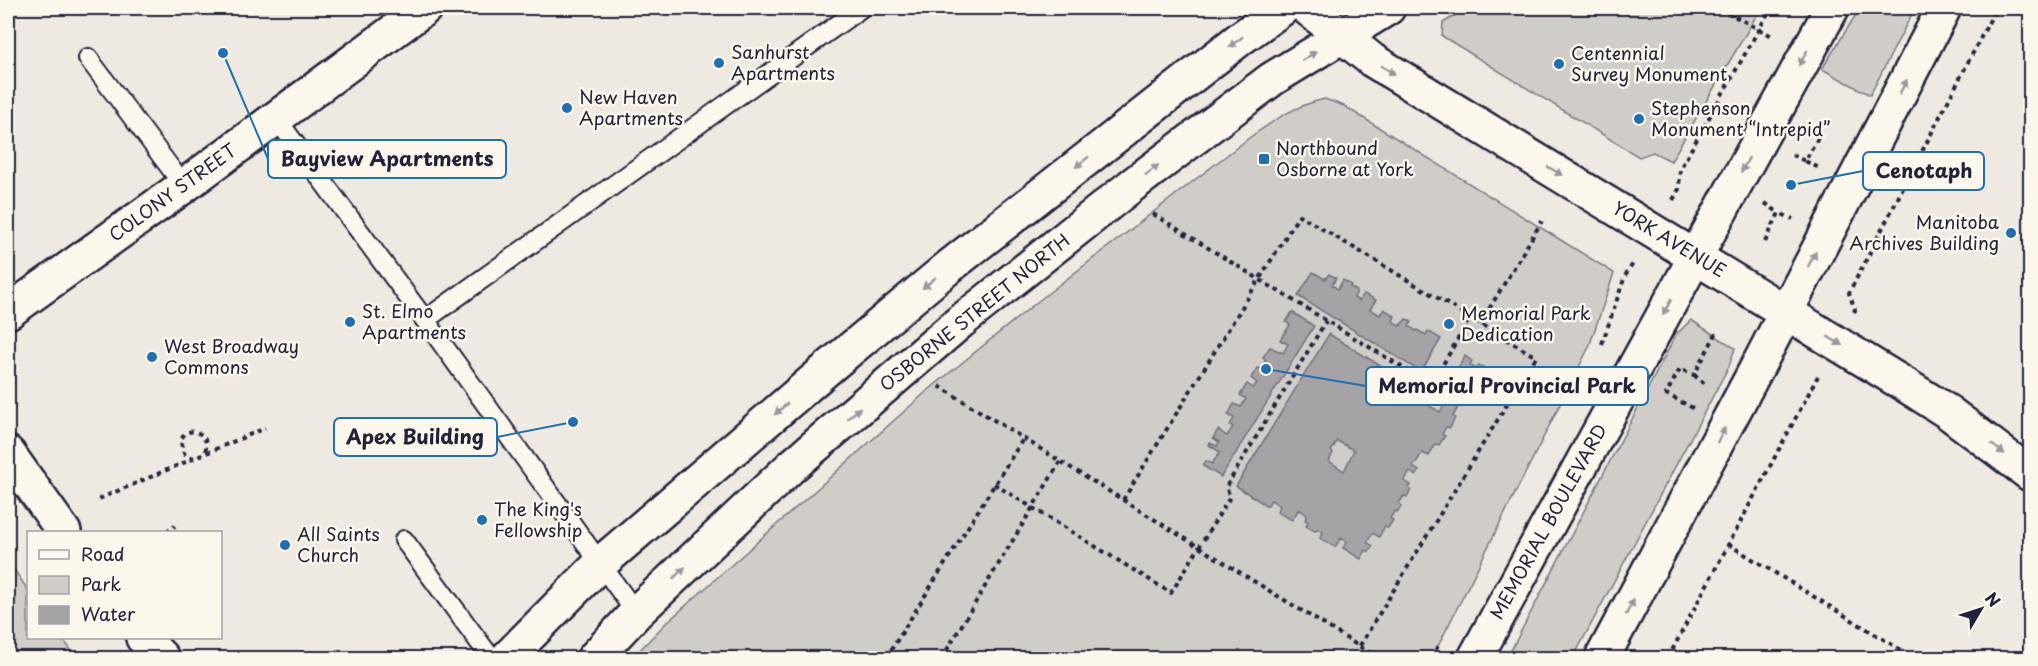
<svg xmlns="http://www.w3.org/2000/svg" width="2038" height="666" font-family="'Playpen Sans',sans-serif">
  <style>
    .green { fill: #d0cdc9; stroke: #797882; stroke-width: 1.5 }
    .water { fill: #a6a3a7; stroke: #716f7c; stroke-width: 1.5; fill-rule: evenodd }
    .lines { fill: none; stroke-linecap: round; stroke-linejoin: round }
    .lane-casing { stroke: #22223b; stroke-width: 22 }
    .street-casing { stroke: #22223b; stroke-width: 38 }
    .secondary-casing { stroke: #22223b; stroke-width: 38 }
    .highway-casing { stroke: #22223b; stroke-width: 38 }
    .path { stroke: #22223b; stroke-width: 4; stroke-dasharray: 4.5 4.5; stroke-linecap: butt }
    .lane { stroke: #fbf7ec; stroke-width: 18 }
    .street { stroke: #fbf7ec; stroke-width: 33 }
    .secondary { stroke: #fbf7ec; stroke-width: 33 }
    .highway { stroke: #fbf7ec; stroke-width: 33 }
    .oneway { fill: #99979c }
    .poi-dot { fill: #1f6fb2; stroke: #fbf7ec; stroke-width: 2 }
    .labels { text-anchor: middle; stroke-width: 5; stroke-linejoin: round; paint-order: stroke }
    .poi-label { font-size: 18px; fill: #22223b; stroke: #fbf7ec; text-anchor: start }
    .street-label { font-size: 18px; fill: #22223b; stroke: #fbf7ec }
    .leader { fill: none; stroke: #1f6fb2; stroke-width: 2 }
    .callout-dot { fill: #1f6fb2; stroke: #fbf7ec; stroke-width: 2 }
    .callout { fill: #fbf7ec; stroke: #1f6fb2; stroke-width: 2 }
    .callout-label { font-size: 20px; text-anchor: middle; font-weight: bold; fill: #22223b }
  </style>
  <rect width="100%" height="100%" fill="#eeeae2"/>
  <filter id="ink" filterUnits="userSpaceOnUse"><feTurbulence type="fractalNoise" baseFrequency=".0167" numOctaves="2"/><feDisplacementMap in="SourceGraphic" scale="12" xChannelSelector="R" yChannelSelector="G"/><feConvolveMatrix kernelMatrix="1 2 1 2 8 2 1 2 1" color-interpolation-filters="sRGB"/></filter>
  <g filter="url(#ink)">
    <g class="green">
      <path d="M 1467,8 L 1761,8 L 1671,161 L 1653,152 L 1639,157 L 1442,36 L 1443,23 Z"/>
      <path d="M 1860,8 L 1915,8 L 1870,95 L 1822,69 Z"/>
      <path d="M 1325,99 L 1344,106 L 1614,273 L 1589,347 L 1432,658 L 632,658 L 664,625 L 926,392 L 1037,302 L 1249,138 C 1275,120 1293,106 1325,99 Z"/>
      <path d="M 1691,320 L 1735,348 L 1729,366 L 1573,658 L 1507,658 L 1676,335 Z"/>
      <path d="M 8,561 L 28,590 L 28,638 L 62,638 L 77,658 L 8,658 Z"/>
    </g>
    <g class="water">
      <path d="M 1313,272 L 1325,279 L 1329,274 L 1336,278 L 1332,285 L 1338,289 L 1343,280 L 1351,285 L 1350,287 L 1357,291 L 1354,298 L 1359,301 L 1364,294 L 1376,300 L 1370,309 L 1380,315 L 1384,309 L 1395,316 L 1393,321 L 1400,326 L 1406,319 L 1412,322 L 1409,326 L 1416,331 L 1417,330 L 1426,335 L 1428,331 L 1441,339 L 1421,372 L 1298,296 Z"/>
      <path d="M 1292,312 L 1314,326 L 1221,477 L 1203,466 L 1206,461 L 1212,464 L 1220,452 L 1209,445 L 1210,443 L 1217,446 L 1219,442 L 1213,438 L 1218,430 L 1227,436 L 1233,427 L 1230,425 L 1234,418 L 1228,415 L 1234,404 L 1241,407 L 1246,399 L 1240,395 L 1247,384 L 1253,388 L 1257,383 L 1251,378 L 1257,368 L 1260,369 L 1266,360 L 1263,357 L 1270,347 L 1283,353 L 1288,344 L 1280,340 L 1290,325 L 1286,322 Z"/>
      <path d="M 1329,334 L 1413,386 L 1409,394 L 1440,412 L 1454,390 L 1447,385 L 1465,356 L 1472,361 L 1470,365 L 1476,369 L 1479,365 L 1486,369 L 1477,383 L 1471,380 L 1462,396 L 1467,400 L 1462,407 L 1459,406 L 1453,416 L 1455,418 L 1450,428 L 1446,427 L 1442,434 L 1445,436 L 1439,445 L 1435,444 L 1429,456 L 1422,453 L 1413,467 L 1419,471 L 1416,476 L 1410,472 L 1404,481 L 1411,485 L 1409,488 L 1411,490 L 1407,497 L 1404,496 L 1399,503 L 1402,506 L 1397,512 L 1395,511 L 1390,518 L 1393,520 L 1388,528 L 1385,526 L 1379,537 L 1373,533 L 1367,542 L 1373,546 L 1369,552 L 1366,550 L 1361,559 L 1343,548 L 1347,541 L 1341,538 L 1335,547 L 1320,538 L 1323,532 L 1317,529 L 1315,531 L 1306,526 L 1308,522 L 1305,520 L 1307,515 L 1299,509 L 1292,520 L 1277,512 L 1280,506 L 1271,500 L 1267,506 L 1236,486 ZM 1337,441 L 1354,450 L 1344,471 L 1329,461 L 1333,453 L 1331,451 Z"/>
    </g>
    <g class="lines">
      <defs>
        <g id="lane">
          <path d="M 88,58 L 184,186"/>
          <path d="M 276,118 L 425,320"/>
          <path d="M 404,540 L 491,658"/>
          <path d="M 636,613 L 425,320 L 861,8"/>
        </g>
        <path id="street" d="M 8,312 L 184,186 L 425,8"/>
        <g id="secondary">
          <path d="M 1307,8 L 1372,60 L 1907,386 L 1948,412 L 2030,474"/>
          <path d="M 507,658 L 600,564 L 828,368 L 950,266 L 1241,38 L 1283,8"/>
          <path d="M 594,658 L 636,613 L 792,466 L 960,322 L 1131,186 L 1272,79 L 1388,8"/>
          <path d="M 1475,658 L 1832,8"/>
          <path d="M 1602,658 L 1761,360 L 1944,8"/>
        </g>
        <g id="highway">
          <path d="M 8,453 L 64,532"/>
          <path d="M 143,638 L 162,658"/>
        </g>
      </defs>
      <use href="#lane" class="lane-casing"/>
      <use href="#street" class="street-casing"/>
      <use href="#secondary" class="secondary-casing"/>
      <use href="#highway" class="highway-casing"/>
      <g class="path">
        <path d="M 1719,8 L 1774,37"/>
        <path d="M 1818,138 L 1805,161 L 1821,169"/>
        <path d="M 1792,155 L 1805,161"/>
        <path d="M 1673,200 L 1679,189 L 1680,169 L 1771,8"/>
        <path d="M 1765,203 L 1779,213"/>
        <path d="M 1153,214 L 1431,385 L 1470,318"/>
        <path d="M 1765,242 L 1779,213 L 1793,219"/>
        <path d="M 1854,312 L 1855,310 L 1849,293 L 1996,8"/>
        <path d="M 1480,324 L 1542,221"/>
        <path d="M 1602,344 L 1625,276 L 1634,262"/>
        <path d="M 1694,375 L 1705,384 L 1704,385"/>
        <path d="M 939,386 L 1378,658"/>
        <path d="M 1693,408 L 1666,394 L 1680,369 L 1694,375 L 1717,332"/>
        <path d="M 194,458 L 185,455 C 168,421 217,427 204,454"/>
        <path d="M 994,484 L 1171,593 L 1230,497 L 1226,487 L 1326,321"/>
        <path d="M 99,499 L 265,428"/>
        <path d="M 1123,500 L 1299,215 L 1536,357 L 1359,647"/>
        <path d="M 166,532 L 175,526"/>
        <path d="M 1728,544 L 1914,658"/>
        <path d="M 886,658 L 1023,439"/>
        <path d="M 942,658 L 1060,462"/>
        <path d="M 1431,658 L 1438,646"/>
        <path d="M 1668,658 L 1818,376"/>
      </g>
      <use href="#lane" class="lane"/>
      <use href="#street" class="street"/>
      <use href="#secondary" class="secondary"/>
      <use href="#highway" class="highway"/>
    </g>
    <defs><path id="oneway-solid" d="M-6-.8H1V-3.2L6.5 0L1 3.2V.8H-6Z" transform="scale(1.5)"/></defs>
    <g class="oneway">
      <use href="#oneway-solid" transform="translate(1236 42) rotate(142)"/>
      <use href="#oneway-solid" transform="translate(1309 56) rotate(-32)"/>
      <use href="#oneway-solid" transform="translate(1803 58) rotate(119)"/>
      <use href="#oneway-solid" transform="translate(1388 70) rotate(31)"/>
      <use href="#oneway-solid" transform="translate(1903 87) rotate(-62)"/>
      <use href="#oneway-solid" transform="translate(1082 162) rotate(142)"/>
      <use href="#oneway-solid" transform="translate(1745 165) rotate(118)"/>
      <use href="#oneway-solid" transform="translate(1152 170) rotate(-37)"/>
      <use href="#oneway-solid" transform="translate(1555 171) rotate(31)"/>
      <use href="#oneway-solid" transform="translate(1812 259) rotate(-62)"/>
      <use href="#oneway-solid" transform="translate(929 283) rotate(140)"/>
      <use href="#oneway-solid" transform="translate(1667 307) rotate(119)"/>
      <use href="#oneway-solid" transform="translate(1835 341) rotate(31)"/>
      <use href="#oneway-solid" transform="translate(781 409) rotate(139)"/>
      <use href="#oneway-solid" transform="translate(854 413) rotate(-41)"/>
      <use href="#oneway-solid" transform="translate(1721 435) rotate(-62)"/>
      <use href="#oneway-solid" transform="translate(1998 449) rotate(37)"/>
      <use href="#oneway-solid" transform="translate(679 573) rotate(-43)"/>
      <use href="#oneway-solid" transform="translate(1630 607) rotate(-62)"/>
    </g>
  </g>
  <g class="poi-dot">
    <circle cx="719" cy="63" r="6"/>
    <circle cx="1559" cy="64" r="6"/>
    <circle cx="567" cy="108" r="6"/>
    <circle cx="1639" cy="119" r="6"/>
    <rect x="1258" y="153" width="12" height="12" rx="3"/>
    <circle cx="2011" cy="233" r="6"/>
    <circle cx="350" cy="322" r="6"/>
    <circle cx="1449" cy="324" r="6"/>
    <circle cx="152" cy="357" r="6"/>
    <circle cx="482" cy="520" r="6"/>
    <circle cx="285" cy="545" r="6"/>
  </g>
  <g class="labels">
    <g class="poi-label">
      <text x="731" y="59">Sanhurst<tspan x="731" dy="21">Apartments</tspan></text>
      <text x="1571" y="60">Centennial<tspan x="1571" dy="21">Survey Monument</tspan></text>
      <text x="579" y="104">New Haven<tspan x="579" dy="21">Apartments</tspan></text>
      <text x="1651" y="115">Stephenson<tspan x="1651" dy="21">Monument “Intrepid”</tspan></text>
      <text x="1276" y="155">Northbound<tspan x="1276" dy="21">Osborne at York</tspan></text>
      <text x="1999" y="229" text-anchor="end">Manitoba<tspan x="1999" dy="21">Archives Building</tspan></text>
      <text x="362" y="318">St. Elmo<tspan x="362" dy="21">Apartments</tspan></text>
      <text x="1461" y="320">Memorial Park<tspan x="1461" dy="21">Dedication</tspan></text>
      <text x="164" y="353">West Broadway<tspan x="164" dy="21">Commons</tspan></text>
      <text x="494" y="516">The King's<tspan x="494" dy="21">Fellowship</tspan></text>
      <text x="297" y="541">All Saints<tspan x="297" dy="21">Church</tspan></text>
    </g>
    <g class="street-label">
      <text transform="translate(173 193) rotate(-36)" y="6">COLONY STREET</text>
      <text transform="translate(1669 240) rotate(31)" y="6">YORK AVENUE</text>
      <text transform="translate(975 313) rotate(-39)" y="6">OSBORNE STREET NORTH</text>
      <text transform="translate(1549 522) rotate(-61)" y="6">MEMORIAL BOULEVARD</text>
    </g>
  </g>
  <path class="leader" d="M223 53L268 159M1791 185L1863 171M1266 369L1366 386M573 422L497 437"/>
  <g class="callout-dot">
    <circle cx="223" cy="53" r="6"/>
    <circle cx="1791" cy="185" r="6"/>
    <circle cx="1266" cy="369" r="6"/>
    <circle cx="573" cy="422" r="6"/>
  </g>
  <g class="callout">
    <rect x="268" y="140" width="238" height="38" rx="6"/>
    <rect x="1863" y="152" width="121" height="38" rx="6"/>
    <rect x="1366" y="367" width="282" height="38" rx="6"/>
    <rect x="334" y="418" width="163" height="38" rx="6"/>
  </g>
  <g class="callout-label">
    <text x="387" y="166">Bayview Apartments</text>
    <text x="1924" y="178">Cenotaph</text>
    <text x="1507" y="393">Memorial Provincial Park</text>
    <text x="415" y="444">Apex Building</text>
  </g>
  <rect width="2038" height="666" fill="none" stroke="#fbf7ec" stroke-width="30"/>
  <rect x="15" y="15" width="2008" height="636" fill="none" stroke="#22223b" stroke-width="2" filter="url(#ink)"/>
  <rect x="27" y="531" width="195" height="108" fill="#fbf7ec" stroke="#a4a2a5" stroke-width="1.5"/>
  <rect x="39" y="550" width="30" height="9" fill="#fbf7ec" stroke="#a4a2a5" stroke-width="1.5"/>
  <text x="81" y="561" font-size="18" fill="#22223b">Road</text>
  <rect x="39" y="576" width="30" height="18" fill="#d0cdc9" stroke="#a4a2a5" stroke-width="1.5"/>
  <text x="81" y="591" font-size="18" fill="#22223b">Park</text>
  <rect x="39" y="606" width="30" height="18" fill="#a6a3a7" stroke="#a4a2a5" stroke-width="1.5"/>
  <text x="81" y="621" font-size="18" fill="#22223b">Water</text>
  <g transform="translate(1981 609) rotate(51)" stroke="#fbf7ec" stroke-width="4.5" paint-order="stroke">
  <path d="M0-4.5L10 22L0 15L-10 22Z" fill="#22223b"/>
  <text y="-9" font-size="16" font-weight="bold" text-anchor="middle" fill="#22223b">N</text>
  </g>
</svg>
